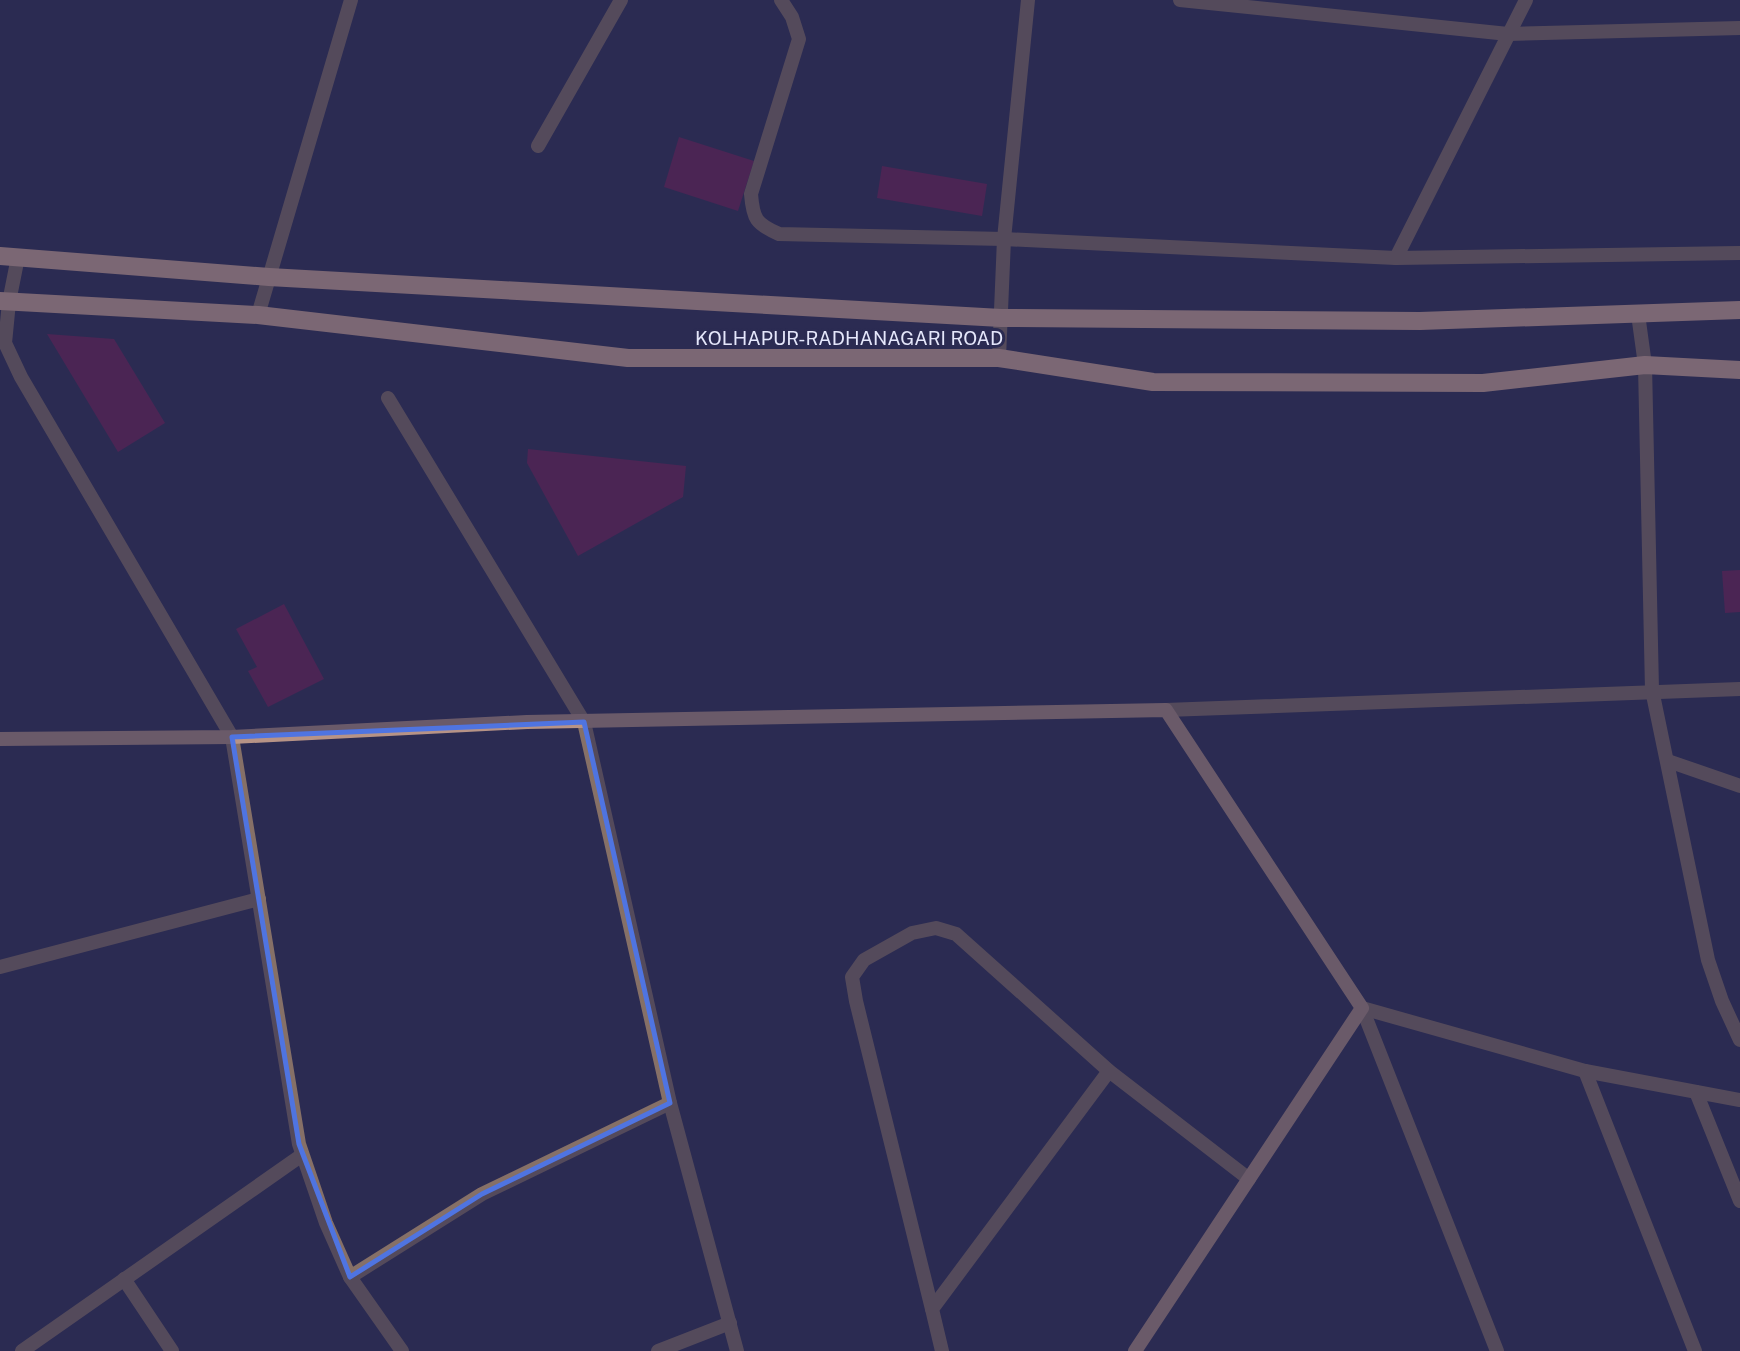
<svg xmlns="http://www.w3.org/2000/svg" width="1740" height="1351" font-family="'Public Sans',sans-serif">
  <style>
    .building { fill: #711d58 }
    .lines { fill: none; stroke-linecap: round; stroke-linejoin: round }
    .street { stroke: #867067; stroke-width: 14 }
    .secondary { stroke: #b79386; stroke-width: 14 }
    .primary { stroke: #dcaf9d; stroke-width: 18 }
    .marked { fill: none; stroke: #4f74e1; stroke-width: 5; stroke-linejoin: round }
    .labels { text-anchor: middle; stroke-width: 6; stroke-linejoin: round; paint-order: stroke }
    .street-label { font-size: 19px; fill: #e5e7fb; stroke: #2b2b52 }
  </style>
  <rect width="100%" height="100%" fill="#2b2b52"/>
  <g class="building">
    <path d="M 679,137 L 754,161 L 738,211 L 664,187 Z"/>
    <path d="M 882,166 L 987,184 L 982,216 L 877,198 Z"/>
    <path d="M 47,334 L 114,339 L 165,423 L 118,452 Z"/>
    <path d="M 528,449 L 686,466 L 683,497 L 578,556 L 527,463 Z"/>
    <path d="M 1740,570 L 1740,612 L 1725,613 L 1722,571 Z"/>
    <path d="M 284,604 L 324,679 L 268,707 L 248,671 L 257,667 L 236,629 Z"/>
  </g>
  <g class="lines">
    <g class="street">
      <path d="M 781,0 L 792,17 L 799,39 L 751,194 C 753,219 756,224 779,234 L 1004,239 L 1396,258 L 1740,253"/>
      <path d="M 1180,0 L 1508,34 L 1740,28"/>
      <path d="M 538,146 L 621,0"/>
      <path d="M 18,257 L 9,302 L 5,343 L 21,377 L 232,737 L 299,1144 L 326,1223 L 350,1277 L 402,1351"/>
      <path d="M 1396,258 L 1526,0"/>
      <path d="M 1638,314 L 1645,365 L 1652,690 L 1708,960 L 1722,1001 L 1740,1040"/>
      <path d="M 258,315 L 351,0"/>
      <path d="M 999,358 L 1004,239 L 1028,0"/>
      <path d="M 388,398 L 584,722 L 670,1103 L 737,1351"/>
      <path d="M 1166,710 L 1740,689"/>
      <path d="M 1668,761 L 1740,786"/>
      <path d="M 0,967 L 259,899"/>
      <path d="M 1362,1008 L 1585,1071 L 1740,1100"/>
      <path d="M 1362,1008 L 1497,1351"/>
      <path d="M 1585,1071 L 1695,1351"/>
      <path d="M 1696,1092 L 1740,1201"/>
      <path d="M 350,1277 L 482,1194 L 670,1103"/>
      <path d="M 124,1279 L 172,1351"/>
      <path d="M 932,1309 L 856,1001 L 852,977 L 864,960 L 912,933 L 936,928 L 956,934 L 1109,1071 L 1249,1179"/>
      <path d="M 22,1351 L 302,1155"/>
      <path d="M 658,1351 L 730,1323"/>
      <path d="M 942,1351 L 932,1309 L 1109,1071"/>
    </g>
    <path class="secondary" d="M 0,739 L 232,737 L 527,722 L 1166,710 L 1362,1008 L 1135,1351"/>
    <g class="primary">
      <path d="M 0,256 L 269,277 L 1001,318 L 1420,321 L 1740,310"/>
      <path d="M 0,301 L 258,315 L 628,358 L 999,358 L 1153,382 L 1483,383 L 1645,365 L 1740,370"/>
    </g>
  </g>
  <path d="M0 0H1740V1351H0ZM 584,722 L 670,1103 L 482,1194 L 350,1277 L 299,1144 L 232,737 Z" fill="#2b2b52" fill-opacity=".55" fill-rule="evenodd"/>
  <path class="marked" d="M 584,722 L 670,1103 L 482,1194 L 350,1277 L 299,1144 L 232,737 Z"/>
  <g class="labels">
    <g class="street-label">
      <text x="849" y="345">KOLHAPUR-RADHANAGARI ROAD</text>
    </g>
  </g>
</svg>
